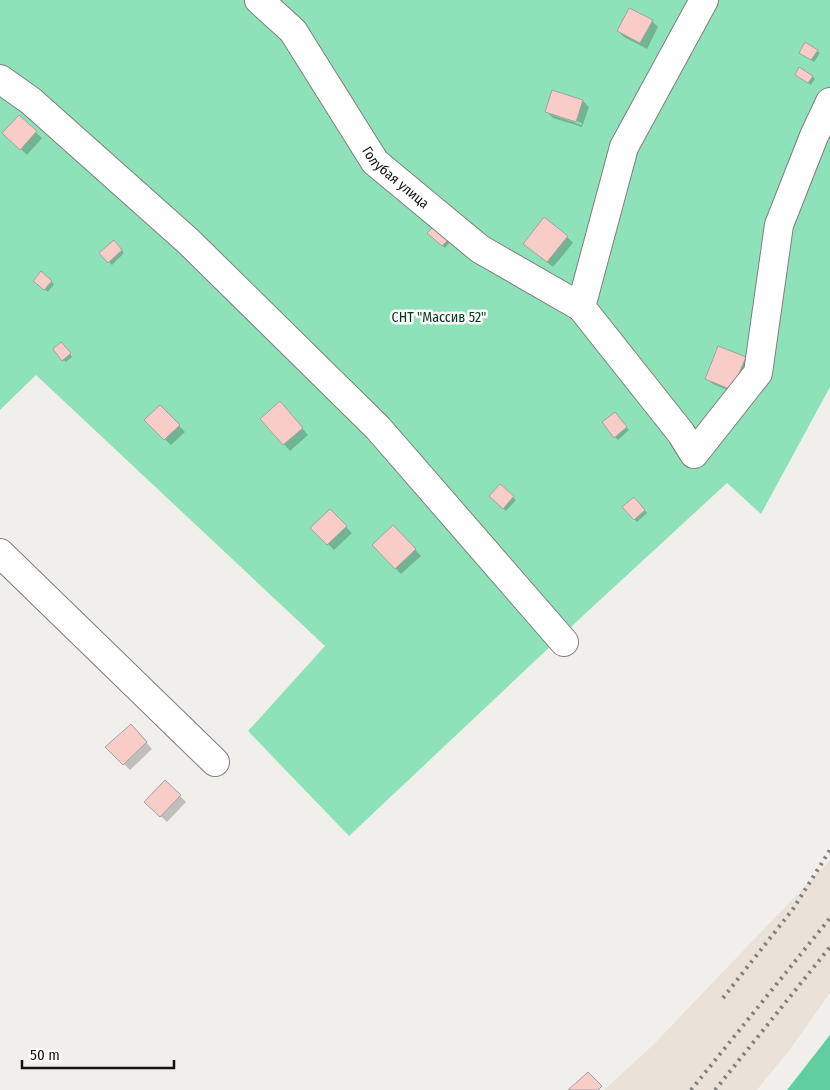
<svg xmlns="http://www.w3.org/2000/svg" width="830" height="1090" font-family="'Fira Sans Condensed',sans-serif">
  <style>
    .built { fill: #eae2d9 }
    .green { fill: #8ee2ba }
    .forest { fill: #60ce9e }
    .shadow { fill: #0003; fill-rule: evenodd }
    .building { fill: #f8cdc8; stroke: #a5a1a1 }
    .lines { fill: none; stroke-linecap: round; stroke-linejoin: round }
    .minor-casing { stroke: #807e7c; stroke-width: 30 }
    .minor { stroke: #fff; stroke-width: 28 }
    .rail { stroke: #83817f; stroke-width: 4; stroke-dasharray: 2.5 5; stroke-linecap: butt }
    .labels { text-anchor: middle; stroke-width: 5; stroke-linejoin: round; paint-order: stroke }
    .street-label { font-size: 14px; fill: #131211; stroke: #fefcf9 }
    .park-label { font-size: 14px; fill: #043624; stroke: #fefcf9 }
  </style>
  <rect width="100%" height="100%" fill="#f1efec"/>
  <path class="built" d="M 830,860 L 830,993 L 791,1048 L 757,1090 L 604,1090 L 653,1045 Z"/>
  <path class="green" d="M 0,0 L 830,0 L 830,387 L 761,514 L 727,483 L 587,612 L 349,836 L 248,731 L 325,646 L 36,375 L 0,410 Z"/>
  <path class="forest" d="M 830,1035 L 830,1090 L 787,1090 Z"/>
  <g class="shadow">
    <path d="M 652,21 L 658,27 L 647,49 L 624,37 L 618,31 Z"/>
    <path d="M 817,51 L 820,53 L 814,62 L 803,55 Z"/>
    <path d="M 812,76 L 815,79 L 811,85 L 799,77 Z"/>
    <path d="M 583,101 L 589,107 L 582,127 L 553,118 L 547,112 ZM 552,113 L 582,123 L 582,125 L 552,115 Z"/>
    <path d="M 19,117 L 42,138 L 27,155 L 4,133 Z"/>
    <path d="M 434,227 L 450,242 L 445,248 L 429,233 Z"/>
    <path d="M 567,237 L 573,243 L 553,267 L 531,250 Z"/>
    <path d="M 114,242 L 124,253 L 112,265 L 101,254 Z"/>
    <path d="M 42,273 L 54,284 L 48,292 L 35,281 Z"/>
    <path d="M 64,346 L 72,357 L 66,362 L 63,360 Z"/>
    <path d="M 745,358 L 751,364 L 739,395 L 713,384 L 706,378 Z"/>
    <path d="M 160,406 L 185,432 L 171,445 L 146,420 Z"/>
    <path d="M 286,409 L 308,435 L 290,451 L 262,419 Z"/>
    <path d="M 617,416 L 629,430 L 618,440 L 615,437 Z"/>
    <path d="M 500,485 L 516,500 L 506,511 L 490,496 Z"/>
    <path d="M 634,498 L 647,513 L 637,522 L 624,507 Z"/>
    <path d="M 330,511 L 352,533 L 334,550 L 312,528 Z"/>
    <path d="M 393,526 L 421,556 L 401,574 L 373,545 Z"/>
    <path d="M 137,732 L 152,749 L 130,770 L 107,747 Z"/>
    <path d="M 165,781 L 186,802 L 167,822 L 145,802 Z"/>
  </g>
  <g class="building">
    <path d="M 629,8 L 653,20 L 640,43 L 617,31 Z"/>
    <path d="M 805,42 L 818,50 L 811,60 L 799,53 Z"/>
    <path d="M 799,67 L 813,76 L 808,83 L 795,75 Z"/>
    <path d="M 552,90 L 583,100 L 576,122 L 545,112 Z"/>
    <path d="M 19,115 L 37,131 L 20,150 L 2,133 Z"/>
    <path d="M 544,217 L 568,236 L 547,262 L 523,244 Z"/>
    <path d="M 434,226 L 449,239 L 442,246 L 427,233 Z"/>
    <path d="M 114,240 L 122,250 L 108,263 L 99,253 Z"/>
    <path d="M 41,271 L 52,281 L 44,290 L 33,281 Z"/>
    <path d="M 61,342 L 71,353 L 62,361 L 53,349 Z"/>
    <path d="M 718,346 L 746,357 L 732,390 L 705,379 Z"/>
    <path d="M 280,401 L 303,428 L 283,445 L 260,419 Z"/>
    <path d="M 160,405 L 180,425 L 164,440 L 144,420 Z"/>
    <path d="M 615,412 L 627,427 L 614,438 L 602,422 Z"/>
    <path d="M 500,484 L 514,496 L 503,509 L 489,496 Z"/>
    <path d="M 634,497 L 645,510 L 634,520 L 622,507 Z"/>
    <path d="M 330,509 L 347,526 L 327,545 L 310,528 Z"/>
    <path d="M 393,525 L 416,549 L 395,569 L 372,545 Z"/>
    <path d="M 131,724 L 147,742 L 123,765 L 105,747 Z"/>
    <path d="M 165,780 L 181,795 L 160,817 L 144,802 Z"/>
    <path d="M 588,1072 L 602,1086 L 598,1090 L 568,1090 Z"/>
  </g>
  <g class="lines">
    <defs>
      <g id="minor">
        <path id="s1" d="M 259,0 L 293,31 L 375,162 L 480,249 L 581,307"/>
        <path d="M 704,0 L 624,147 L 581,307 L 681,433 L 694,454 L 758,373 L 779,225 L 814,136 L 830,102"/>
        <path d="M 0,79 L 31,101 L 188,241 L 378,428 L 564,642"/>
        <path d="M 0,553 L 215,762"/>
      </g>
    </defs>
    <use href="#minor" class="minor-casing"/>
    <use href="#minor" class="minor"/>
    <g class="rail">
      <path d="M 723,998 L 793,909 L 830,850"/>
      <path d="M 691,1090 L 830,918"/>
      <path d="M 715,1090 L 830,947"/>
    </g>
  </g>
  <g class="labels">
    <g class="street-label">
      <text dy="5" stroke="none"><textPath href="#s1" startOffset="226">Голубая улица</textPath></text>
    </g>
    <g class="park-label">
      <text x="439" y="322">СНТ "Массив 52"</text>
    </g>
  </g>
  <path d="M22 1060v8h152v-8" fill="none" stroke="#131211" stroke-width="2.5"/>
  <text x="30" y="1060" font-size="15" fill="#131211" stroke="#fefcf9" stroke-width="4" paint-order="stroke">50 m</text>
</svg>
